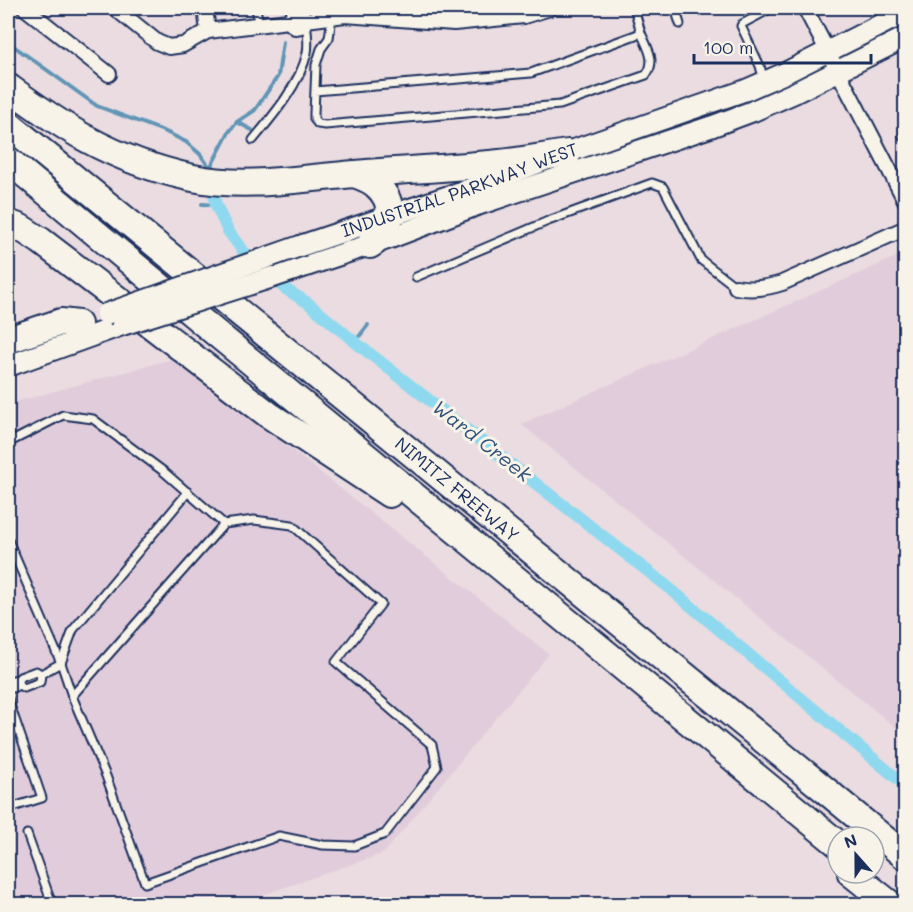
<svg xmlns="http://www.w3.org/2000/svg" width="913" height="912" font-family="Mali,sans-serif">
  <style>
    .built { fill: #e1ccdb }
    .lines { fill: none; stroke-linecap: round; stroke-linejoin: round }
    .stream { stroke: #6095b5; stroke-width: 4 }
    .canal { stroke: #8ed9ef; stroke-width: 12 }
    .lane-casing { stroke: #1b2f5e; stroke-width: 11 }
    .street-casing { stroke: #1b2f5e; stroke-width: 18 }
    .secondary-casing { stroke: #1b2f5e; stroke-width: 24 }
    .highway-casing { stroke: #1b2f5e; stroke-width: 30 }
    .lane { stroke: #f7f3e8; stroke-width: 7 }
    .street { stroke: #f7f3e8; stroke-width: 14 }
    .secondary { stroke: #f7f3e8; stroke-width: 20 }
    .highway { stroke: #f7f3e8; stroke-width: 26 }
    .secondary-bridge-casing { stroke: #1b2f5e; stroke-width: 24; stroke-linecap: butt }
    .secondary-bridge { stroke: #f7f3e8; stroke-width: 20 }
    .labels { text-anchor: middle; stroke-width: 6; stroke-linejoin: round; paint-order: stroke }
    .street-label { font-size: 18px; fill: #1b2f5e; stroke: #f7f3e8 }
    .water-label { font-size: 20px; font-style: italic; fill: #32517b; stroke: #f7f3e8 }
  </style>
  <rect width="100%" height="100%" fill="#eadce0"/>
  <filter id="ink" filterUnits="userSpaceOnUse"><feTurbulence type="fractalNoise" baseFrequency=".0167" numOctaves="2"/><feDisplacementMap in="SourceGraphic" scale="12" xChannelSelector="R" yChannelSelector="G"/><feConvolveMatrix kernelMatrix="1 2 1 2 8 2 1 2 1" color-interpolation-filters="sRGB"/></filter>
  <g filter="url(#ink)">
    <g class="built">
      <path d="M 905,253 L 905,735 L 521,424 Z"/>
      <path d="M 176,358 L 549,654 L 384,853 L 236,904 L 8,904 L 8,404 Z"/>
    </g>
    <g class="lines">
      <g class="stream">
        <path d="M 8,42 L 97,106 L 166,132 L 186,142 L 200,154 L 210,168 L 229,132 L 237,122 L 255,110 L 278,76 L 283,42"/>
        <path d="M 237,122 L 252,130"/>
        <path d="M 202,204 L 216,205"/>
        <path d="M 355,342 L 368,325"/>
      </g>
      <path class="canal" d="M 211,178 L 216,205 L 228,231 L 243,251 L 263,271 L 287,290 L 308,303 L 355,342 L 668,587 L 906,786"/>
      <defs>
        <g id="lane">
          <path d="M 256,8 L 259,25"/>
          <path d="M 634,8 L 641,33"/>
          <path d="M 675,8 L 680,24"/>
          <path d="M 764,81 L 760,66 L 741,26 L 742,24 L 772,8"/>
          <path d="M 315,91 L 531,73 L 641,33 C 647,47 657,61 646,75 L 560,105 L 325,125 L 318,124 L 314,119 L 314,113 L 316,65 L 321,49 L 329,38 L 332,17"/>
          <path d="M 903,136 L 906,135"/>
          <path d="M 253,140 C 273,116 300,84 307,53 C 309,43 307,31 306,20"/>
          <path d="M 416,277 L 548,221 L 652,183 L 663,187 L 701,260 L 736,287"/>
          <path d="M 8,443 L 63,415 L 93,419 L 163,471 L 224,524 L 254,520 L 292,525 L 381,604 L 336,662 L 432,745 L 437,767 L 385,834 L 354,846 L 323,845 L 279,836 L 145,883 L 106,776 L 72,696 L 61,663 L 8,540"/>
          <path d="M 41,674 L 36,671 L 20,677 L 15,683 L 24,688 L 40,682 L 41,674 L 61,663 L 73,630 L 188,492"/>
          <path d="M 72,696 L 224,524"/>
          <path d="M 8,699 L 42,798 L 10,808 L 8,802"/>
          <path d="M 27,834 L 51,901 L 41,904"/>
        </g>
        <g id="street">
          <path d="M 25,8 L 109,74"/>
          <path d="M 115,8 L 157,42 L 169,47 L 183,45 L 208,31 L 288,21 L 294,15 L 301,14 L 306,20"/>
          <path d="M 205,8 L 208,31"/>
          <path d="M 805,8 L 906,202"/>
          <path d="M 288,21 L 295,27 L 301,26 L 306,20 L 345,15 L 454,23 L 524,16 L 550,8"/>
          <path d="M 736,287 C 753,290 766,288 782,283 L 906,228"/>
          <path d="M 8,686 L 15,683"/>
        </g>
        <g id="secondary">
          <path id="s1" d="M 303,245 L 473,188 L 548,159 L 746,90 L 785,73 L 906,12"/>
          <path d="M 273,277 L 393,237 L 477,205 L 713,126 L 753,111 L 794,93 L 906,37"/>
          <path d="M 8,366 L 122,325"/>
        </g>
        <g id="highway">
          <path d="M 8,87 C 33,105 59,124 87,139 C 120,157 156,170 193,178 C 247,189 301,178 356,174 C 404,170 452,168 500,163 C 523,161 545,156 568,153"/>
          <path id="s2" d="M 8,124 L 830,794 L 906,857"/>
          <path d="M 8,160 L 211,329 L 838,844"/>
          <path d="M 355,174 C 362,177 371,180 376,185 C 397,203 393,231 370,245"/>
          <path d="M 8,223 L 21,228 L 41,241 L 269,415 L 389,494"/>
          <path d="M 8,339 L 11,339 L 61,322 L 78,324"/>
          <path d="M 851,873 L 890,904"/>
        </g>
      </defs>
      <use href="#lane" class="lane-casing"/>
      <use href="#street" class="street-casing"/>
      <use href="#secondary" class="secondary-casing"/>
      <use href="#highway" class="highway-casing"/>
      <use href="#lane" class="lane"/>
      <use href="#street" class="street"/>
      <use href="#secondary" class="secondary"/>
      <use href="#highway" class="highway"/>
      <defs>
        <g id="secondary-bridge">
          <path d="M 106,314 L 303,245"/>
          <path d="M 122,325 L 273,277"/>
        </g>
      </defs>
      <use href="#secondary-bridge" class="secondary-bridge-casing"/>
      <use href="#secondary-bridge" class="secondary-bridge"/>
    </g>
  </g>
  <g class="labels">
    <g class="street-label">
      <text dy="6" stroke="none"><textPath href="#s1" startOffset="166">INDUSTRIAL PARKWAY WEST</textPath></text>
      <text dy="6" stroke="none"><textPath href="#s2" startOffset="579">NIMITZ FREEWAY</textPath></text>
    </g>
    <g class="water-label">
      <text transform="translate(482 441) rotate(38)" y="7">Ward Creek</text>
    </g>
  </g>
  <rect width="913" height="912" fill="none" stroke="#f7f3e8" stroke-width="30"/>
  <rect x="15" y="15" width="883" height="882" fill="none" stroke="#1b2f5e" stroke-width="2" filter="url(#ink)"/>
  <g transform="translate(856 855) rotate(339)"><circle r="28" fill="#f7f3e8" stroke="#9fa5b1" stroke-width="1.5"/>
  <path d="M0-4.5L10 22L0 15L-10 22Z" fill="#1b2f5e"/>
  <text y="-9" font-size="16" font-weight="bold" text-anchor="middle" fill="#1b2f5e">N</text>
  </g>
  <path d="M694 54v9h177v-9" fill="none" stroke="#1b2f5e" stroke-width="3"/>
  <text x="703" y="54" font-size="18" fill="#1b2f5e" stroke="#f7f3e8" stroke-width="4.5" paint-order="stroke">100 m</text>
</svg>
